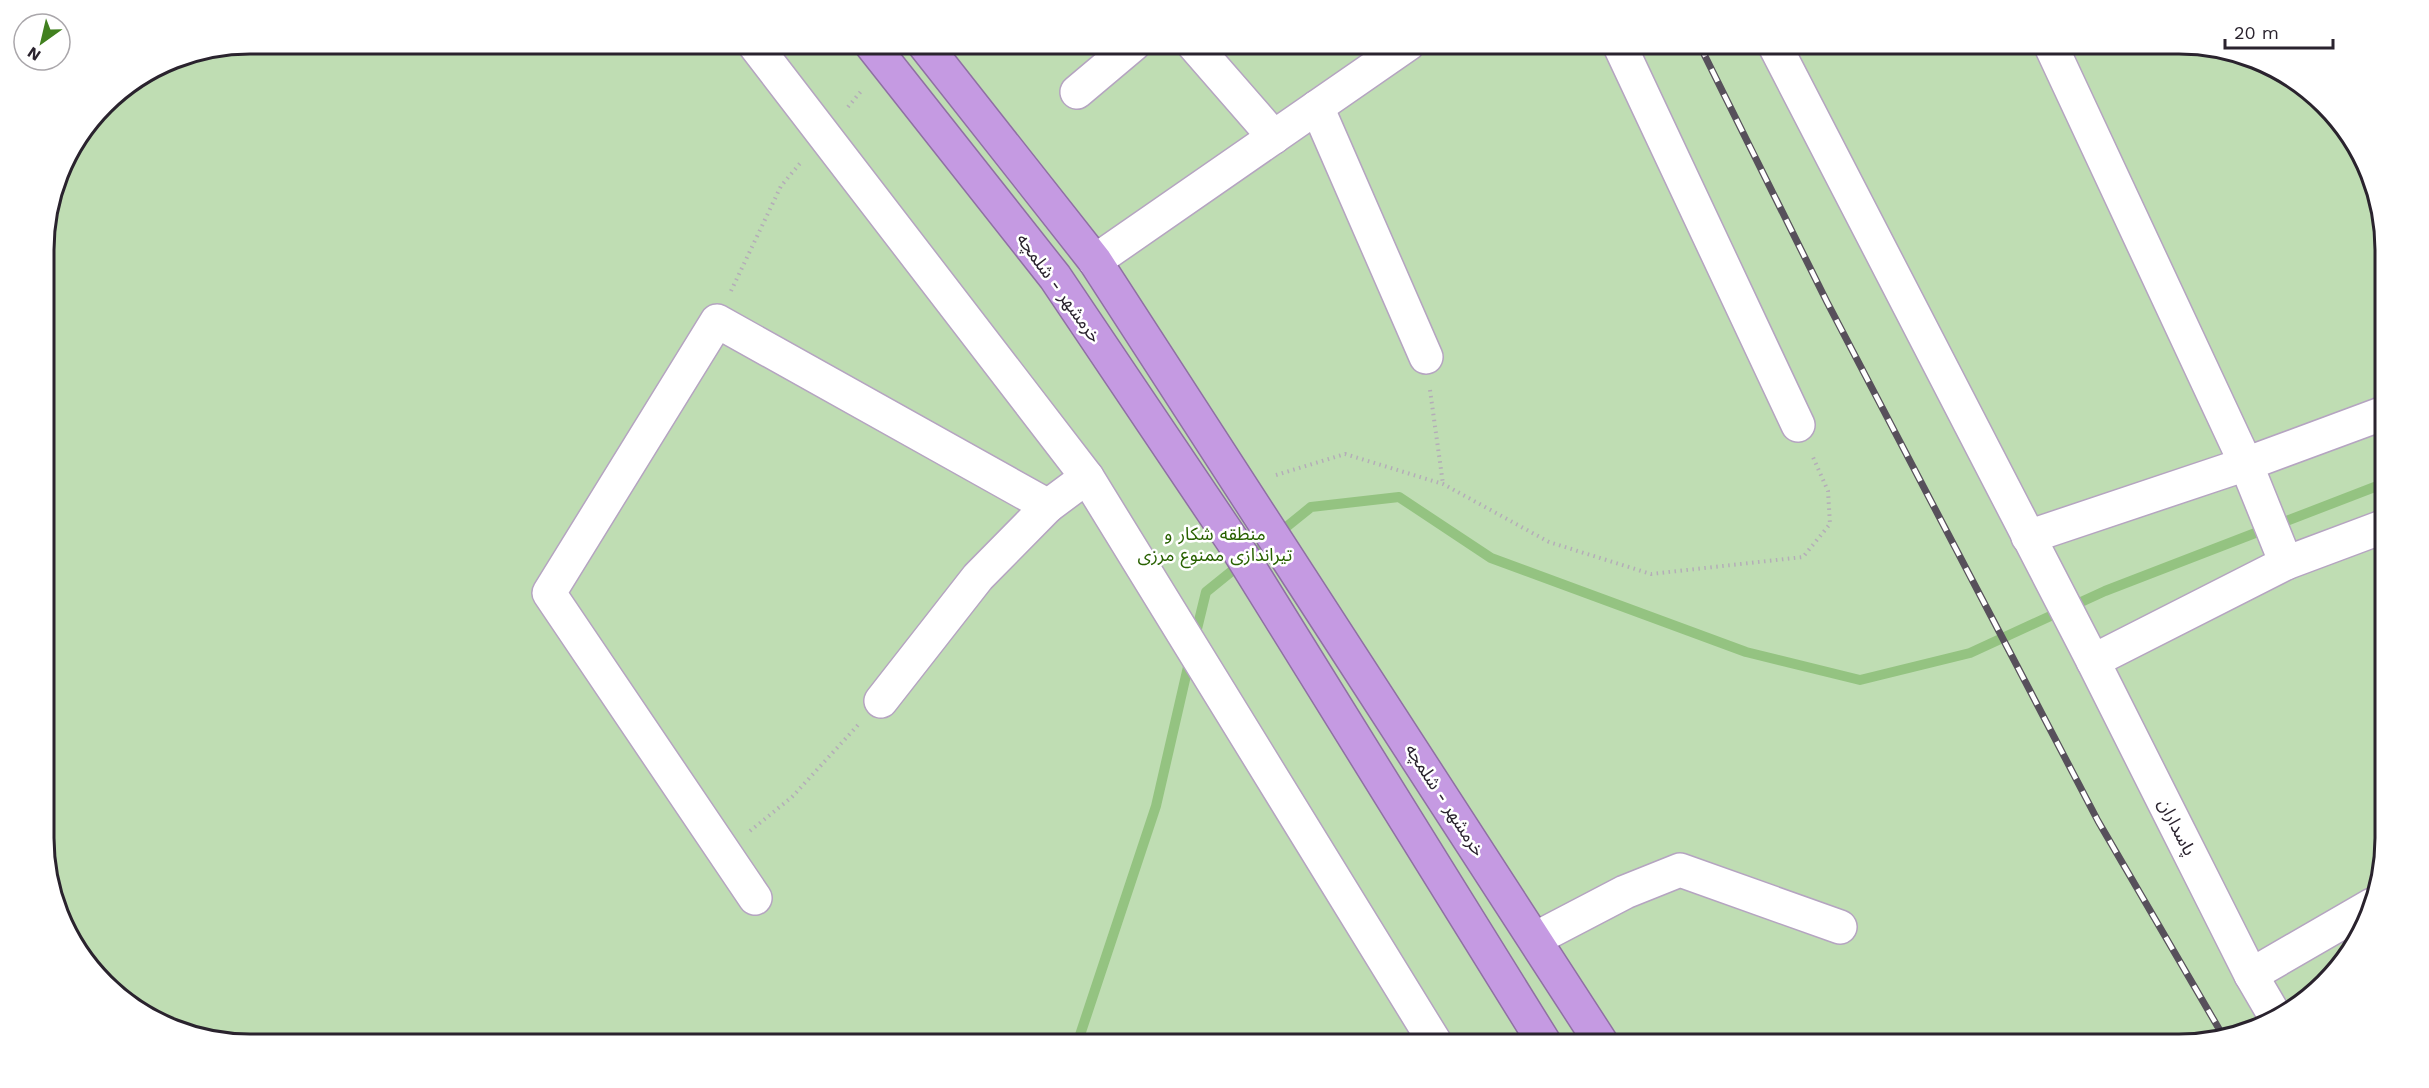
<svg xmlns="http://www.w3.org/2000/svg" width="2429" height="1088" font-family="'Work Sans','Noto Sans Arabic',sans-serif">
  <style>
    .green { fill: #bfddb3 }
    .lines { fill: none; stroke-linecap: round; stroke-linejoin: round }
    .stream { stroke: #94c381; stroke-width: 10 }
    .minor-casing { stroke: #b5a4c1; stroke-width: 36 }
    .highway-casing { stroke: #8f70a3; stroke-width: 36 }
    .path { stroke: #b4adb8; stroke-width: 4; stroke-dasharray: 1.5 4.5; stroke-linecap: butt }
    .minor { stroke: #fff; stroke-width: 33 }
    .highway { stroke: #c59ae2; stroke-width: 33 }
    .rail-casing { stroke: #57505b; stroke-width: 7 }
    .rail { stroke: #fff; stroke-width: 4.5; stroke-dasharray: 14; stroke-linecap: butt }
    .labels { text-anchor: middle; stroke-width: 5; stroke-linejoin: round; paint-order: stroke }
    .street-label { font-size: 18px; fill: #2a232e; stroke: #fff }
    .park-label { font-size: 18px; fill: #286100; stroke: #fff }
    .rim { fill: none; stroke: #2a232e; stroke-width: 3 }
  </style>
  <rect width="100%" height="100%" fill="#f7f0fc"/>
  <path class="green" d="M 250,44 L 2179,44 L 2258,59 L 2343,125 L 2384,223 L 2385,838 L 2370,917 L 2343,964 L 2294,1010 L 2192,1044 L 250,1044 L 171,1029 L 86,964 L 45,865 L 44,236 L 65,158 L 114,95 L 171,59 Z"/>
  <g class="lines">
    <g class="stream">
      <path d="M 1195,637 L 1206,592 L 1311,507 L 1399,497 L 1491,558 L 1746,652 L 1860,680 L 1970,653 L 2105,591 L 2385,483"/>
      <path d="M 1077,1044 L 1156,806 L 1190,658"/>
    </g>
    <defs>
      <g id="minor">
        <path d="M 754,44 L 1087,477 L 1436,1044"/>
        <path d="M 1193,44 L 1274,137"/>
        <path d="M 1619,44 L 1798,425"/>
        <path d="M 1774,44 L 2093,661 L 2251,975 L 2275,1016"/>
        <path d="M 2050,44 L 2246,464 L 2286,563 L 2093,661"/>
        <path d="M 1077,92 L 1134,44"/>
        <path d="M 1317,107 L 1426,357"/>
        <path d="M 1095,261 L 1408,44"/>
        <path d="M 2028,537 L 2246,464 L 2384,413"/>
        <path d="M 2286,563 L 2385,526"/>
        <path d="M 881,701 L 978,577 L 1048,506"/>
        <path d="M 755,898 L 549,593 L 717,321 L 1048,506 L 1087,477"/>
        <path d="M 1535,939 L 1625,892 L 1680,870 L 1840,927"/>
        <path d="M 2251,975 L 2372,905"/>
      </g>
      <g id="highway">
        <path d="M 871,44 L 1055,277 L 1234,543 L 1545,1044"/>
        <path d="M 924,44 L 1095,261 L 1602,1044"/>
      </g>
    </defs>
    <use href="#minor" class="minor-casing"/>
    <use href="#highway" class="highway-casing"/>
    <g class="path">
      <path d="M 848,107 L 862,90"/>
      <path d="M 731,291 L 781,186 L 802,161"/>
      <path d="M 1430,390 L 1443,484"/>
      <path d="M 1276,475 L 1345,454 L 1443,484 L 1549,542 L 1651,574 L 1803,557 L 1830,524 L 1828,491 L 1812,455"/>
      <path d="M 750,831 L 792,797 L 858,725"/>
    </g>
    <use href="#minor" class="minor"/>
    <use href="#highway" class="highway"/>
    <defs>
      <path id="rail" d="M 1699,44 L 1827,302 L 2098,821 L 2222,1034"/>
    </defs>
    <use href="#rail" class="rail-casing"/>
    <use href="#rail" class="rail"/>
  </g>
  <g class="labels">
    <g class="street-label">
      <text transform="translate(1059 288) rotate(54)" y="6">خرمشهر - شلمچه</text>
      <text transform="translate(1445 800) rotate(57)" y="6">خرمشهر - شلمچه</text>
      <text transform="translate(2177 827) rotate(63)" y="6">پاسداران</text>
    </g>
    <g class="park-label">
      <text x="1215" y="540">منطقه شکار و<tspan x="1215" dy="21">تیراندازی ممنوع مرزی</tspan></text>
    </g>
  </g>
  <path d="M0 0H2429V1088H0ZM250 54H2179A196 196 0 0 1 2375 250V838A196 196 0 0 1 2179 1034H250A196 196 0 0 1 54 838V250A196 196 0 0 1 250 54Z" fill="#fff" fill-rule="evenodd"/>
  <path class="rim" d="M250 54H2179A196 196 0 0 1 2375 250V838A196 196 0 0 1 2179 1034H250A196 196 0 0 1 54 838V250A196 196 0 0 1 250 54Z"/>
  <g transform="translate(42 42) rotate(214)"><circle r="28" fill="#ffffff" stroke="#aaa7ab" stroke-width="1.5"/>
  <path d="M0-4.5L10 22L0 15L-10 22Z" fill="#41801f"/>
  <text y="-9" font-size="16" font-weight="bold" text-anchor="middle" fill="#2a232e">N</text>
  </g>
  <path d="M2225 39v9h108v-9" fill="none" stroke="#2a232e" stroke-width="3"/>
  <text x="2234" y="39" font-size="18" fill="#2a232e" stroke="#ffffff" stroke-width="4.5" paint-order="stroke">20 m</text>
</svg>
